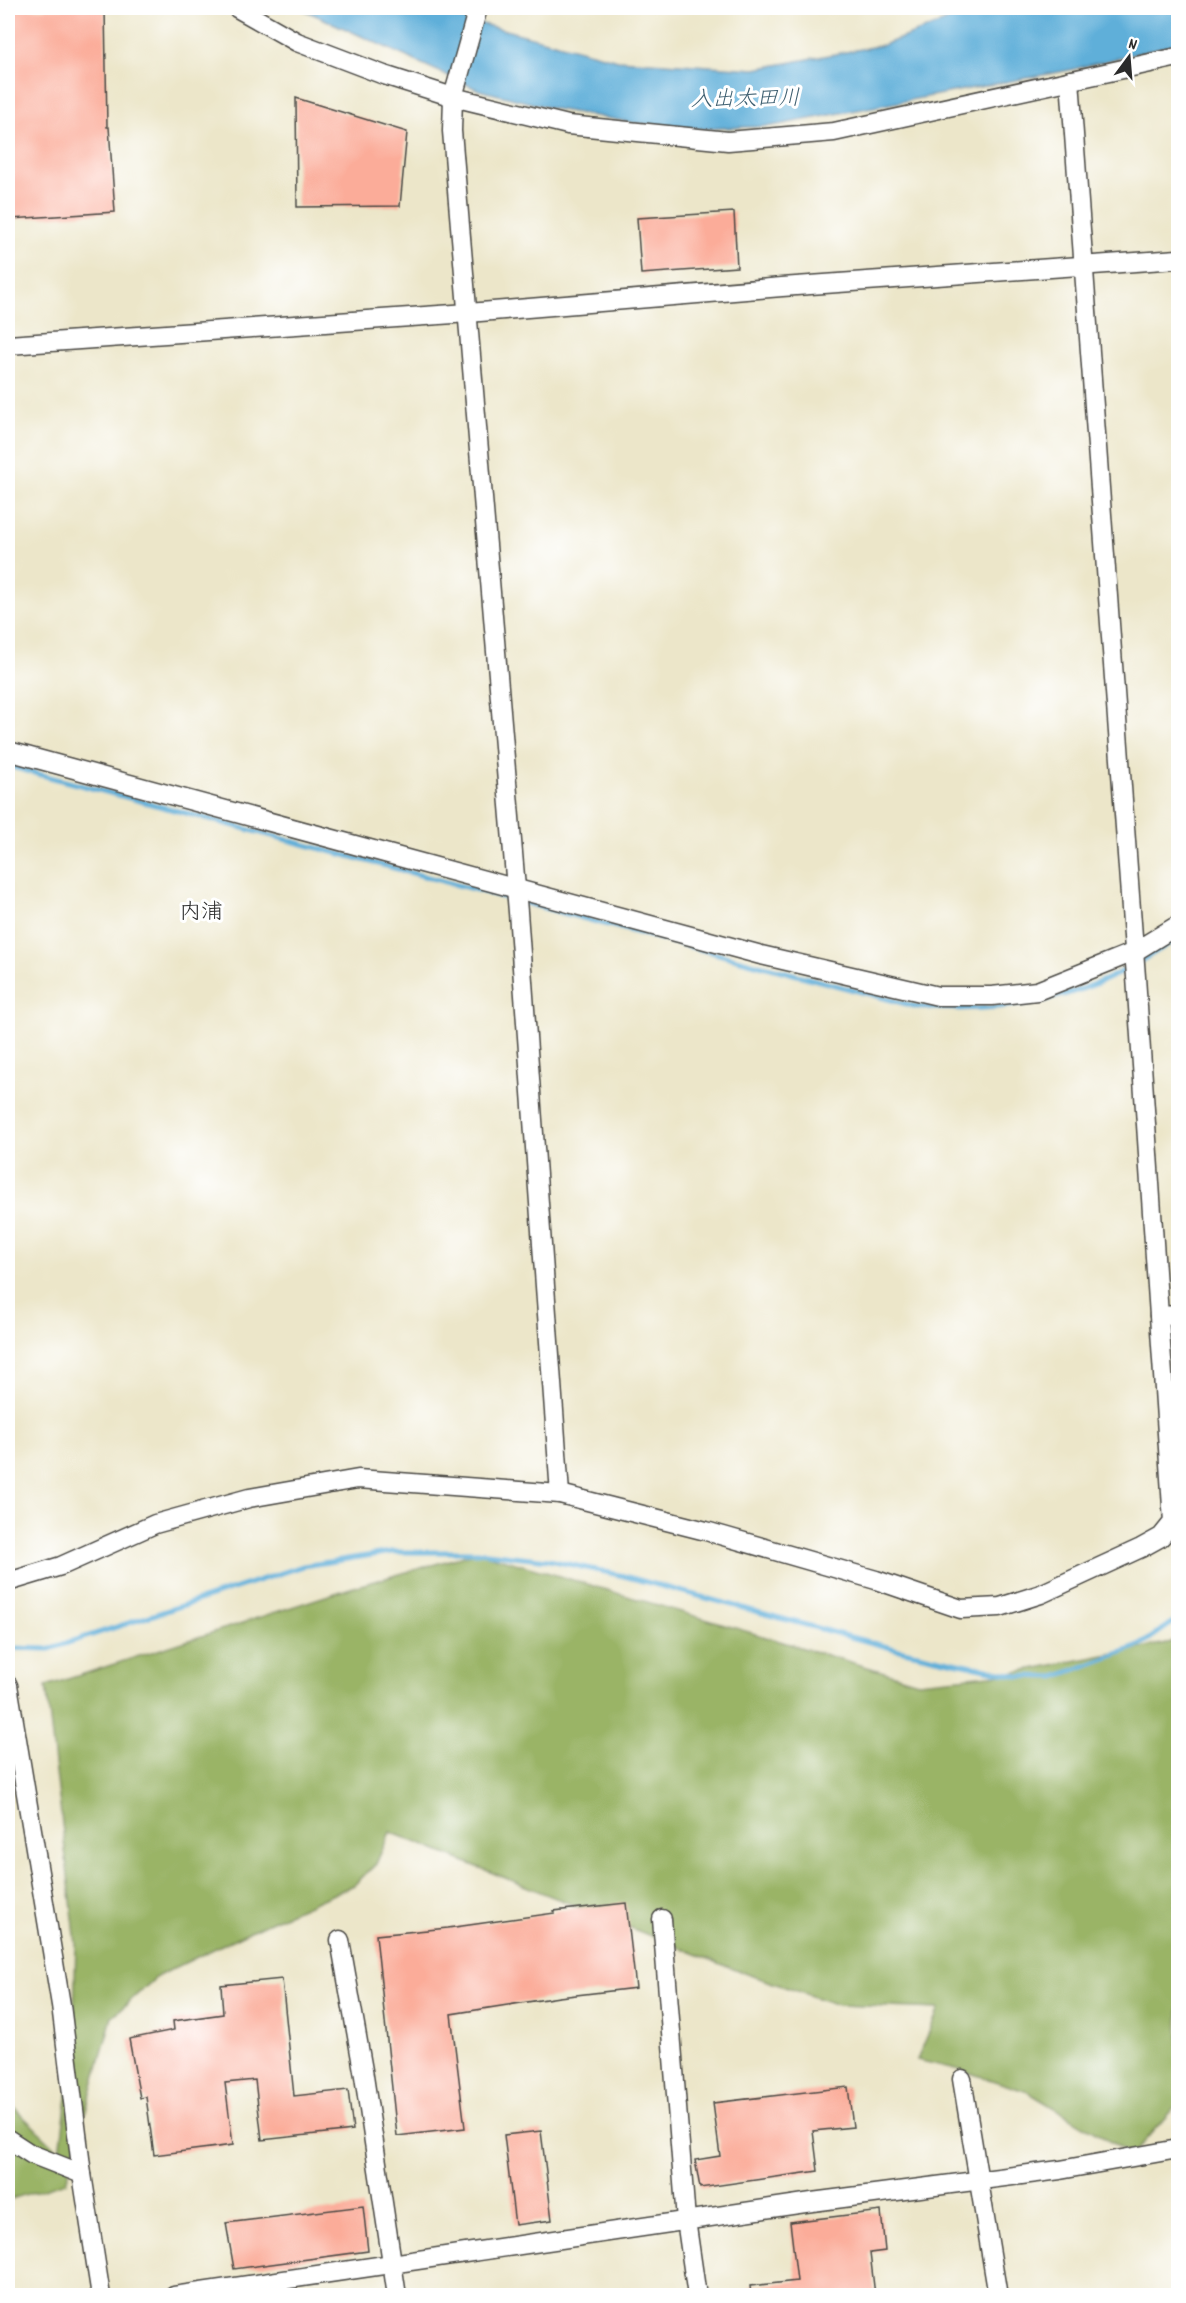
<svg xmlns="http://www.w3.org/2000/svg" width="1186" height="2303" font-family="Dekko,'Klee One',sans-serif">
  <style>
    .forest { fill: #9ab466; stroke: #627048; stroke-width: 1.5 }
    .water { fill: #5eafd9; stroke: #446d82; stroke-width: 1.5 }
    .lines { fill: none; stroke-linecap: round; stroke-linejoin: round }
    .stream { stroke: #5eafd9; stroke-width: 5 }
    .building { fill: #fbac99 }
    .minor-casing { stroke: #484743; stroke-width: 21 }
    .minor { stroke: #fff; stroke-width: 18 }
    .labels { text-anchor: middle; stroke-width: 6; stroke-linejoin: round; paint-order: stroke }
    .water-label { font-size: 22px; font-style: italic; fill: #3f6071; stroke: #fff }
    .neighbourhood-label { font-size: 22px; fill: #2b2b2b; stroke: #fff }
  </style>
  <rect width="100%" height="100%" fill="#fff"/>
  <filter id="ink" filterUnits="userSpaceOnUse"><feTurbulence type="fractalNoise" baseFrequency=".0167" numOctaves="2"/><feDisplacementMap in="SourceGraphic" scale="12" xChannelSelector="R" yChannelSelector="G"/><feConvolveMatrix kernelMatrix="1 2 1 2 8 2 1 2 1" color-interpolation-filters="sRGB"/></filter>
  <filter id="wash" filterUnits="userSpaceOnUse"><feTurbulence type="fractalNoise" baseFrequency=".008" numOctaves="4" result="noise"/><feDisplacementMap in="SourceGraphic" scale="24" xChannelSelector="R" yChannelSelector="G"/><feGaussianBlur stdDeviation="1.35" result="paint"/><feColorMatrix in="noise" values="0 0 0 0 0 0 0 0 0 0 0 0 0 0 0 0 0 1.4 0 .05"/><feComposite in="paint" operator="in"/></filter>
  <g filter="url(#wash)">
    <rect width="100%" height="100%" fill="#ece6c9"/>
    <path class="forest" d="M 478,1552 L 918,1682 L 1011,1673 L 1178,1641 L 1178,2103 L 1132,2155 L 1028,2092 L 964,2071 L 917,2060 L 939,2009 L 838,2005 L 741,1972 L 390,1832 L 376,1864 L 354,1885 L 265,1924 L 158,1976 L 112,2017 L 66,2182 L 8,2200 L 8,2102 L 60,2152 L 73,2050 L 76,1944 L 46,1686 L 357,1586 Z"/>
    <path class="water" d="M 300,8 L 422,8 L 618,60 L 755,69 L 883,45 L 947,21 L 965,8 L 1178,8 L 1178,43 L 1070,70 L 772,126 L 703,129 L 635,123 L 555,109 L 479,90 Z"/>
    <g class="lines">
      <g class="stream">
        <path d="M 8,766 L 918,1007 C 995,1013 1063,1004 1131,967"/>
        <path d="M 1139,962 L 1178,938"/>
        <path d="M 8,1648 L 49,1649 L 303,1566 L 392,1552 L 478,1552 L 549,1560 L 624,1576 L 899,1650 L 1019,1676 L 1055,1677 L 1139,1646 L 1178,1619"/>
      </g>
    </g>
    <g id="blocks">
      <g class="building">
        <path d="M 105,8 L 107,127 L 109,127 L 115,212 L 11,219 L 8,178 L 8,9 Z"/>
        <path d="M 296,98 L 407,132 L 400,206 L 297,207 Z"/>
        <path d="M 734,212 L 737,267 L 641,274 L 637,218 Z"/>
        <path d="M 626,1903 L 636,1988 L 559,1997 L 451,2014 L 465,2128 L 397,2136 L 376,1935 L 448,1928 L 555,1913 L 554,1911 Z"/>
        <path d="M 282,1979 L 294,2096 L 348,2090 L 353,2130 L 262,2140 L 255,2080 L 225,2083 L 233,2145 L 154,2155 L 146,2097 L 140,2098 L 129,2039 L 174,2030 L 173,2021 L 223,2014 L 221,1985 Z"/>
        <path d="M 848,2087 L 853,2127 L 813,2131 L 818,2171 L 700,2188 L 695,2160 L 720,2156 L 713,2103 Z"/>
        <path d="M 541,2131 L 552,2220 L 515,2225 L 504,2135 Z"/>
        <path d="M 363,2206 L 368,2251 L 234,2269 L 226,2223 Z"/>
        <path d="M 881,2211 L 885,2251 L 870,2253 L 875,2295 L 751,2295 L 750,2286 L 797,2281 L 790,2222 Z"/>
      </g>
    </g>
  </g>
  <g filter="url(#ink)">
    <use href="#blocks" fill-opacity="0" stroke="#484743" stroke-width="1.5"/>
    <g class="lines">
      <defs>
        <g id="minor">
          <path d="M 237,8 L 297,42 L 384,75 L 453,97 L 568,125 L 728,141 L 834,132 L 1178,57"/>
          <path d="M 478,8 L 453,97 L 452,131 L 518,912 L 560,1494"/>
          <path d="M 8,345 L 468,313 L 782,287 L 1178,259"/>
          <path d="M 8,751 L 761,955 L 938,996 L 992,996 L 1037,991 L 1134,952 L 1178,925"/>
          <path d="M 1159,1316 L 1178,1315"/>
          <path d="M 8,1582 L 61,1566 L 155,1524 L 249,1498 L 358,1479 L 560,1494 L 706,1531 L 876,1580 L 961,1609 L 1000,1607 L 1041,1594 L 1141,1548 L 1161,1537 L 1173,1522 L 1136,977 L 1070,80"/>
          <path d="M 8,1685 L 61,2005 L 82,2174 L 101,2296"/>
          <path d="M 662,1919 L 686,2220 L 697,2296"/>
          <path d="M 340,1940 L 364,2076 L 397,2296"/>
          <path d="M 962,2079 L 998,2296"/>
          <path d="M 8,2139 L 31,2154 L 82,2174"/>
          <path d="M 174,2296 L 812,2202 L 1060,2170 L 1178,2149"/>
        </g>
      </defs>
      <use href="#minor" class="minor-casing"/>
      <use href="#minor" class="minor"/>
    </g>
  </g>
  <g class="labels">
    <g class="water-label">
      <text transform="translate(745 97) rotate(-1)" y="8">入出太田川</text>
    </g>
    <g class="neighbourhood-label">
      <text x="201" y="918">内浦</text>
    </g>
  </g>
  <rect width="1186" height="2303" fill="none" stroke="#fff" stroke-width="30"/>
  <g transform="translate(1129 57) rotate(16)" stroke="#ffffff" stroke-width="4.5" paint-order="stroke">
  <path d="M0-4.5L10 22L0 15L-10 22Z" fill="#2b2b2b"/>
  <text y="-9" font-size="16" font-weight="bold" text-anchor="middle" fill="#2b2b2b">N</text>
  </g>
</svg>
